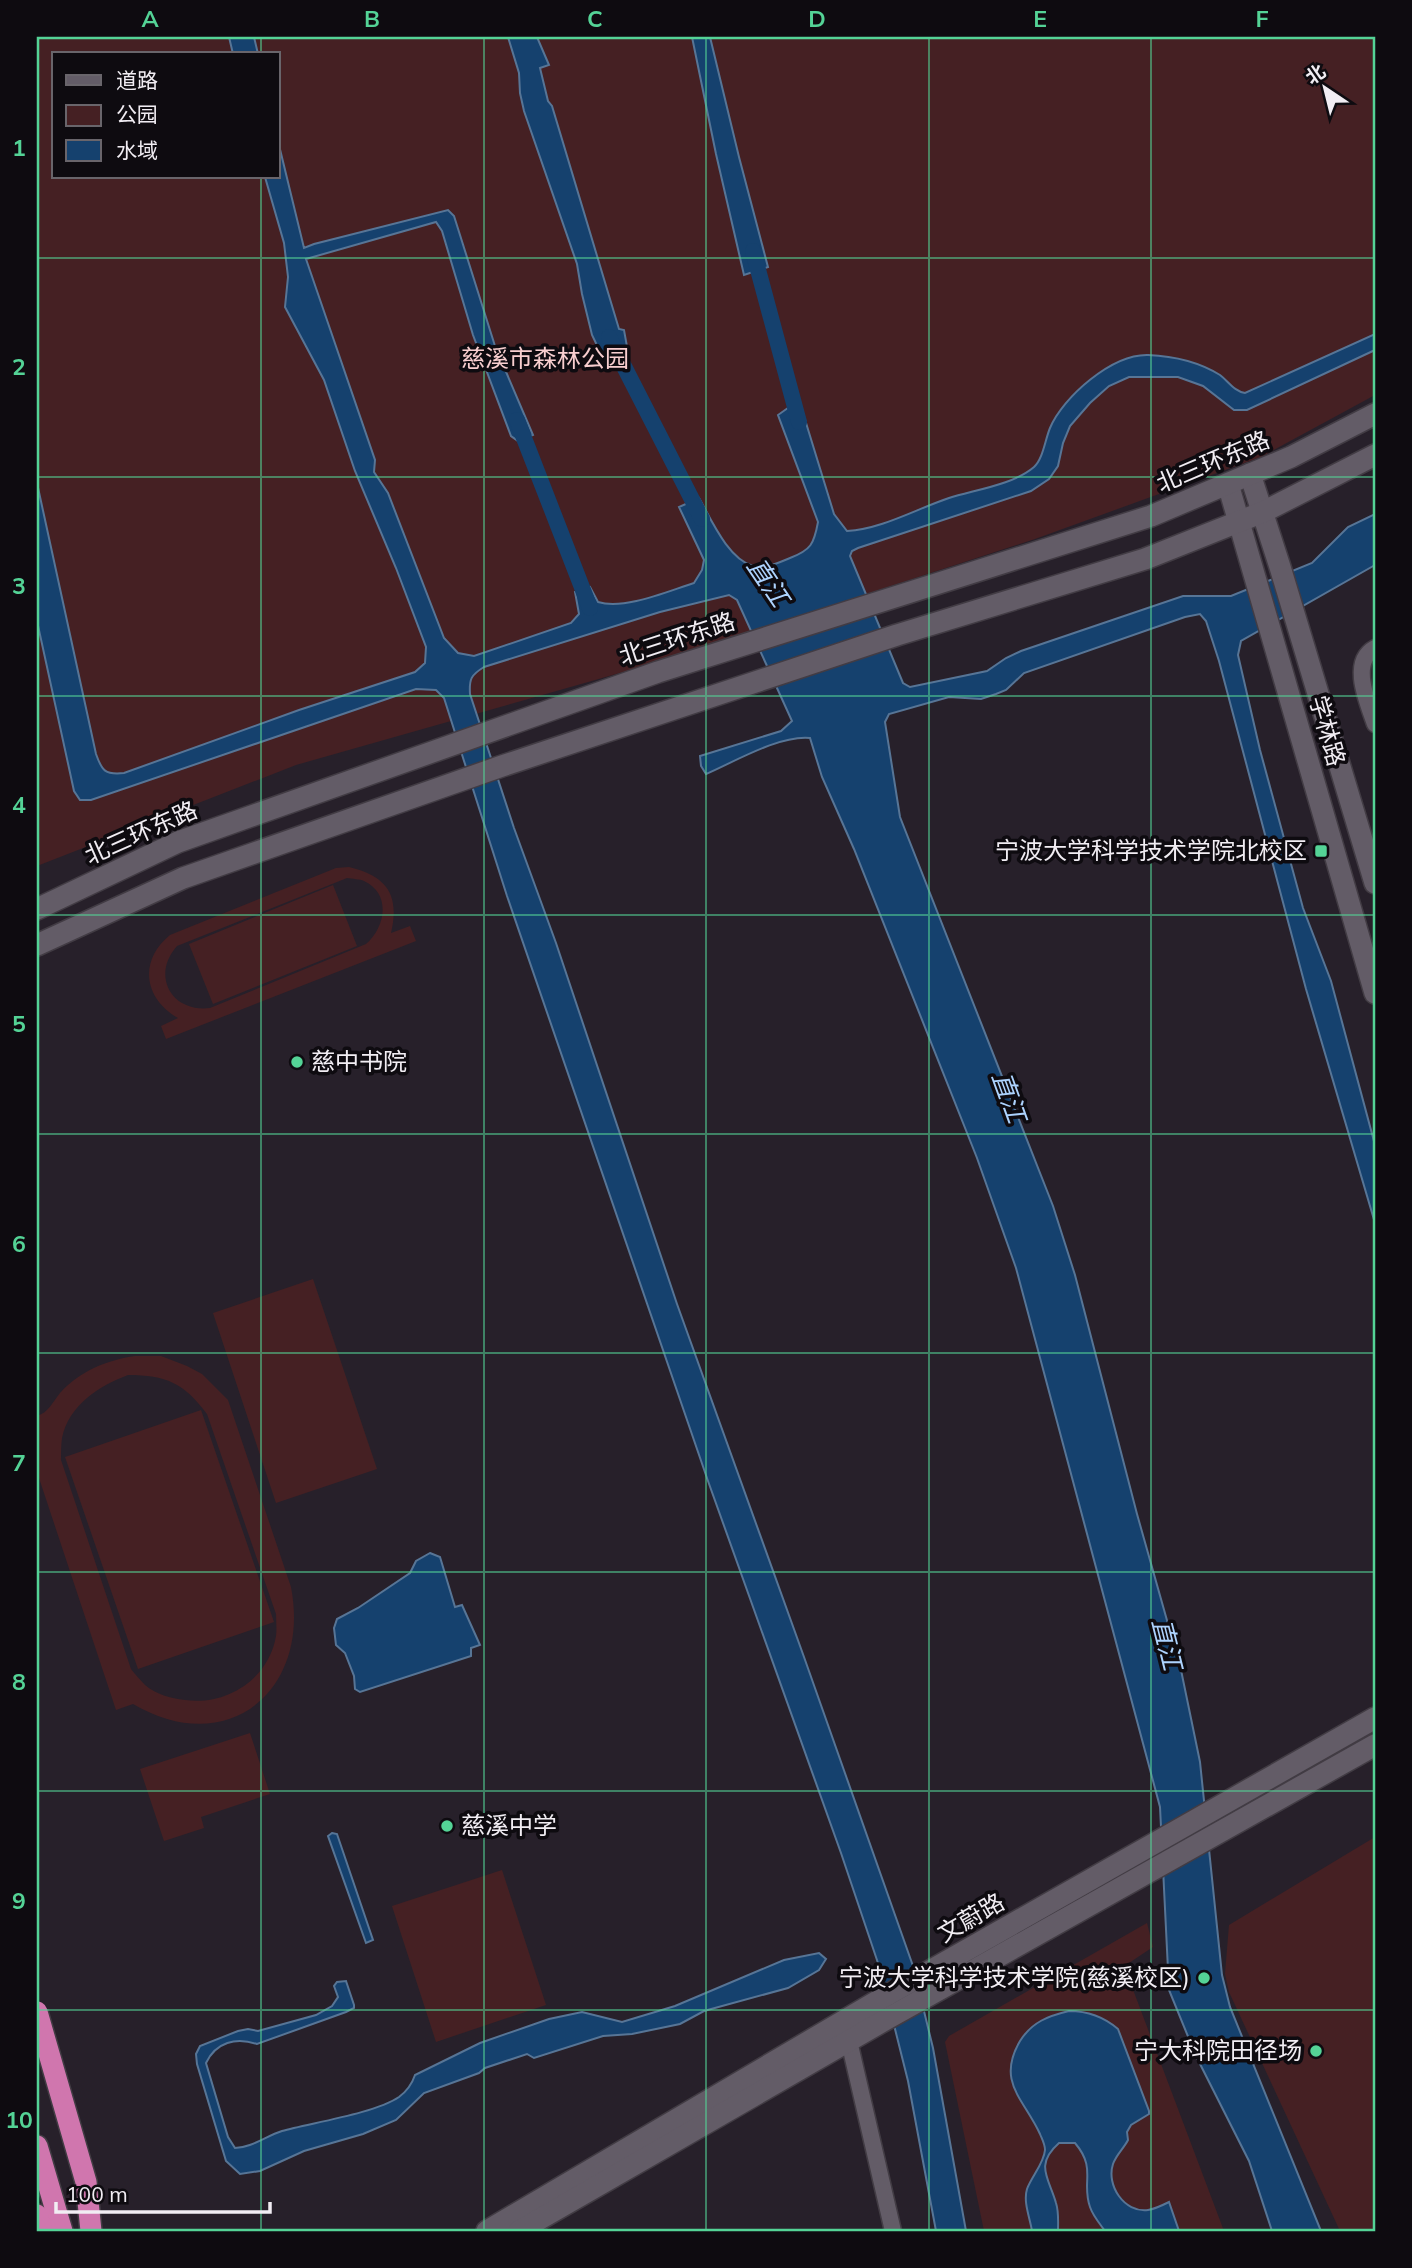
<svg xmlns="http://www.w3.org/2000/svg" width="1412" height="2268" font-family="Mulish,'Noto Sans SC',sans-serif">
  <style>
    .green { fill: #452023; fill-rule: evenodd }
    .water { fill: #15416e; stroke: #577596; stroke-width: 2 }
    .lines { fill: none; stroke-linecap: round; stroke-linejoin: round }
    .canal { stroke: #15416e; stroke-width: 16 }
    .minor-casing { stroke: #423c44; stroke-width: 19 }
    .secondary-casing { stroke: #423c44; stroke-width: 24 }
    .trunk-casing { stroke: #423c44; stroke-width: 24 }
    .minor { stroke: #635c67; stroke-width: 16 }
    .secondary { stroke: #635c67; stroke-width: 21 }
    .trunk { stroke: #d076ae; stroke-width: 21 }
    .trunk-bridge-casing { stroke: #423c44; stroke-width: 24; stroke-linecap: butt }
    .trunk-bridge { stroke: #d076ae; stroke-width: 21 }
    .grid { fill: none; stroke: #54d396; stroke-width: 2; stroke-opacity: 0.55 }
    .poi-dot { fill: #54d396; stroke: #0e0b10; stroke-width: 2.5 }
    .labels { text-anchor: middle; stroke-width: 7; stroke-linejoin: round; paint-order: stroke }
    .park-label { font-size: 24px; fill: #f8cecf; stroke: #0e0b10 }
    .street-label { font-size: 24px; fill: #f1edf3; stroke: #0e0b10 }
    .poi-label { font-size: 24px; fill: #f1edf3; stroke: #0e0b10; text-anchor: end }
    .water-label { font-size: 26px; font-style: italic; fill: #add3fe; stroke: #0e0b10 }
    .neatline { fill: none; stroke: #54d396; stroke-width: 2.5 }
    .grid-label { font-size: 23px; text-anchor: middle; font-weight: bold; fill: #54d396 }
  </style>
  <rect width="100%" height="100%" fill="#27202a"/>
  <g class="green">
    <path d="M 37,37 L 1375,37 L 1375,395 L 1261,457 L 1035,539 L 648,665 L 296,765 L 37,866 ZM 54,54 L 278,54 L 278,177 L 54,177 Z"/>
    <path d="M 349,867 C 387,876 400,895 391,933 L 410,926 L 416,941 L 166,1039 L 161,1026 L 178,1018 C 143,998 139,960 170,935 L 336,868 ZM 347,878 C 352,879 360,879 364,881 C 392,894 385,928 366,944 L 210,1008 C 171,1013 151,975 177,946 Z"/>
    <path d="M 333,885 L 357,946 L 213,1004 L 189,944 Z"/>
    <path d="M 313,1279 L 377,1469 L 276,1503 L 213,1313 Z"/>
    <path d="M 135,1356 L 161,1356 L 187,1366 L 202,1374 L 228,1400 L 291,1587 C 311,1690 228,1760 133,1704 L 116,1710 L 37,1472 L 37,1416 C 49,1412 52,1403 60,1393 C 80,1371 107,1360 135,1356 ZM 128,1375 C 166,1375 184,1383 207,1414 L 276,1614 C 276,1621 277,1629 276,1636 C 269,1679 226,1706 185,1700 C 170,1698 157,1695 145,1685 C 140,1680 135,1674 131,1669 L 61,1460 C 61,1453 61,1445 62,1438 C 69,1405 99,1386 128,1375 Z"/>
    <path d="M 201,1410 L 274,1622 L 138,1669 L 65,1457 Z"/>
    <path d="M 250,1733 L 270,1794 L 201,1817 L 204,1828 L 164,1841 L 140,1769 Z"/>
    <path d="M 1375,1837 L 1375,2231 L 1340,2231 L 1229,1992 L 1225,1974 L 1229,1925 Z"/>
    <path d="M 502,1870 L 546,2005 L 436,2042 L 392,1906 Z"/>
    <path d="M 1147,1923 L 1153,1947 L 1129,1963 L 1126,1971 L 1224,2231 L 984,2231 L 945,2042 L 949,2036 Z"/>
  </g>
  <g class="water">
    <path d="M 229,37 L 254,37 L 258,54 L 233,54 Z"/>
    <path d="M 508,37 L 537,37 L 549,65 L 540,68 L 548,101 L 552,106 L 619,329 L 624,330 L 628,352 L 604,360 L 592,335 L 582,294 L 577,264 L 524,111 L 520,93 L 519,73 Z"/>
    <path d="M 692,37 L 710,37 L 739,157 L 768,267 L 744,275 L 716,154 Z"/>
    <path d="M 278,141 L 304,248 L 314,244 L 448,210 L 454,216 L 495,346 L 533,435 L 518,441 L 511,436 L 473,335 L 442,231 L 436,222 L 306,259 L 375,460 L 374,472 L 388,493 L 444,638 L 458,653 L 474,656 L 571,623 L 579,614 L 575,592 L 590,587 L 598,602 C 625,610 668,591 694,583 L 702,570 L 704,560 L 679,507 L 699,498 C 711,519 728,559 753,566 C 764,570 780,562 790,558 C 811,550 814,544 818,522 L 778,415 L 799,400 L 834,514 L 847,531 C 882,529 916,509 949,498 C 974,490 1013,485 1034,467 C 1043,459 1045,440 1050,428 C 1063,397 1112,354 1148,355 C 1172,356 1199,362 1220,375 C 1229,382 1234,391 1245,393 L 1375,334 L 1375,350 L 1247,410 L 1234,410 L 1203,386 L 1178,377 L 1129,377 L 1109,386 L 1090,403 L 1070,426 L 1063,443 L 1058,466 L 1049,479 L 1031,491 L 858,548 L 852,551 L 850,556 L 903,683 L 910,687 L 987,671 L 1006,658 L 1021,651 L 1183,596 L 1231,596 L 1312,563 L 1348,527 L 1375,514 L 1375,565 L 1241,641 L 1238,655 L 1260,750 L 1303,908 L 1331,981 L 1375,1145 L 1375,1223 L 1306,989 L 1219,661 L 1206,621 L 1200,614 L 1185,617 L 1024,673 L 1006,690 L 996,694 L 981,699 L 949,697 L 889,714 L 885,722 L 900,817 L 1053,1206 L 1075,1275 L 1137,1514 L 1181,1670 L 1200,1762 L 1222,1975 L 1230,2007 L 1321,2231 L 1272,2231 L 1249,2161 L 1196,2056 L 1169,1990 L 1160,1807 L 1016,1268 L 977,1158 L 854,849 L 822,777 L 810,738 C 779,735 734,762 706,774 L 701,766 L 700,756 L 781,731 L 792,721 L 737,600 L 729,595 L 660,612 L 484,667 C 471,675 469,679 470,694 L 514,828 L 556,943 L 677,1304 L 804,1657 L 913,1966 L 933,2048 L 966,2231 L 936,2231 L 908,2081 L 880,1969 L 841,1853 L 708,1481 L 507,896 L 444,698 L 436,690 L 416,689 L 91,800 L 80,800 L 74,791 L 37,621 L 37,483 L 96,754 C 102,771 105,775 124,773 L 299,710 L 415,672 L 425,663 L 426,647 L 396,568 L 355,471 L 324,380 L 285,307 L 288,277 L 284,243 L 265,177 L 278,177 Z"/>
    <path d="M 430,1553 L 440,1557 L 455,1607 L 462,1605 L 480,1645 L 471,1648 L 471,1656 L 360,1692 L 355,1689 L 354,1676 L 345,1653 L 336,1645 L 334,1628 L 337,1619 L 358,1608 L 410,1573 L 416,1561 Z"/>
    <path d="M 332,1833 L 337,1834 L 373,1940 L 366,1943 L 328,1836 Z"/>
    <path d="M 819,1953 L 826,1959 L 819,1970 L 788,1988 L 704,2011 L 680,2024 L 632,2034 L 603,2036 L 534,2058 L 527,2054 L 485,2068 L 479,2073 L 424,2093 L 396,2120 L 363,2134 L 304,2151 L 260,2171 L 240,2174 L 226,2161 L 197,2064 L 196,2054 L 200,2046 L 238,2031 L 248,2029 L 258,2031 L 316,2015 L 332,2006 L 338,1997 L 334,1986 L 337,1982 L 346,1981 L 354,2005 L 354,2008 L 346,2012 L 257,2044 C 236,2037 216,2042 206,2063 L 228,2137 L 235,2148 C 251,2148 266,2136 282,2131 C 311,2123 376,2113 399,2097 C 407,2091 412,2084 415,2075 L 480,2043 L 549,2019 L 582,2012 L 622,2022 L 675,2006 L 784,1960 Z"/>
    <path d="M 1069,2011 C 1088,2011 1104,2017 1118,2029 L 1149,2111 L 1149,2114 L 1131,2125 L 1127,2132 L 1128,2140 C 1124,2148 1116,2155 1113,2164 C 1106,2185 1124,2213 1148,2210 C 1155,2209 1163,2205 1169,2202 L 1179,2231 L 1105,2231 C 1100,2224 1093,2216 1090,2207 C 1081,2182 1097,2169 1075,2143 L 1059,2143 C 1034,2165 1049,2178 1056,2203 C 1059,2212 1058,2222 1058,2231 L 1032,2231 C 1030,2218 1023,2202 1027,2189 C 1032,2176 1044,2163 1045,2150 C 1045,2144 1042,2139 1040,2134 C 1024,2099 996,2082 1020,2041 C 1032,2022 1048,2016 1069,2011 Z"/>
  </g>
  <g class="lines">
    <g class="canal">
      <path d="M 753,251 L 799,422"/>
      <path d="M 609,337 L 702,519"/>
      <path d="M 517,420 L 590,608"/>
    </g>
    <defs>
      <g id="minor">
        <path d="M 1375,648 C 1349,662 1368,703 1375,724"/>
        <path d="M 849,2041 L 893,2231"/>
      </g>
      <g id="secondary">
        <path d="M 1250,474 L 1280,567 L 1375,883"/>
        <path d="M 1228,484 L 1375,993"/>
        <path d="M 37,909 L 178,842 L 658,672 L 1151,516 L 1291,457 L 1375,414"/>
        <path d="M 37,945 L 183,878 L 502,766 L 897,635 L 1145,559 L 1263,512 L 1375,455"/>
        <path d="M 487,2231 L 891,1993 L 1375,1718"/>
        <path d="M 519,2231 L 885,2020 L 1375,1745"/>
      </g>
      <g id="trunk">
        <path d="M 37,2146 L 62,2231"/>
        <path d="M 37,2215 L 42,2231"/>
      </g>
    </defs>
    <use href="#minor" class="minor-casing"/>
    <use href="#secondary" class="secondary-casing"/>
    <use href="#trunk" class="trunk-casing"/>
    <use href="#minor" class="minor"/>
    <use href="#secondary" class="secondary"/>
    <use href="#trunk" class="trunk"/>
    <defs>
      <path id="trunk-bridge" d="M 37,2012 L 86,2182 L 91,2231"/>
    </defs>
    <use href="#trunk-bridge" class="trunk-bridge-casing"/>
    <use href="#trunk-bridge" class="trunk-bridge"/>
  </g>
  <path class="grid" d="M 261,37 L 261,54M 484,37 L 484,2231M 706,37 L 706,2231M 929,37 L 929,2231M 1151,37 L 1151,2231M 261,177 L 261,2231M 37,258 L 1375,258M 37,477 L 1375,477M 37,696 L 1375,696M 37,915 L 1375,915M 37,1134 L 1375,1134M 37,1353 L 1375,1353M 37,1572 L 1375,1572M 37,1791 L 1375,1791M 37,2010 L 1375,2010"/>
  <g class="poi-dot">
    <rect x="1314" y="844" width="14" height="14" rx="3.5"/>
    <circle cx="297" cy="1062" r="7"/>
    <circle cx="447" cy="1826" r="7"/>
    <circle cx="1204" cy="1978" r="7"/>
    <circle cx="1316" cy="2051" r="7"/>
  </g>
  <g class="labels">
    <g class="park-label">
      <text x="545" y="367">慈溪市森林公园</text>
    </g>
    <g class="street-label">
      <text transform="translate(1213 462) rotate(-23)" y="8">北三环东路</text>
      <text transform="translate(677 639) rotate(-18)" y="8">北三环东路</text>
      <text transform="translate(1327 731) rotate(74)" y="8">学林路</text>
      <text transform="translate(141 833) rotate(-24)" y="8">北三环东路</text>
      <text transform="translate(971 1918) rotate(-30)" y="8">文蔚路</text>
    </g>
    <g class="poi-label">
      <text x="1307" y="859">宁波大学科学技术学院北校区</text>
      <text x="311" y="1070" text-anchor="start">慈中书院</text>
      <text x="461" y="1834" text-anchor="start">慈溪中学</text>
      <text x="1190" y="1986">宁波大学科学技术学院(慈溪校区)</text>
      <text x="1302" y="2059">宁大科院田径场</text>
    </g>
    <g class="water-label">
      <text transform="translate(768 582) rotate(56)" y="9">直江</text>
      <text transform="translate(1009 1097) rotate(70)" y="9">直江</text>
      <text transform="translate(1167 1644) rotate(76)" y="9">直江</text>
    </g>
  </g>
  <rect width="1412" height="2268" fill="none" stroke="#0e0b10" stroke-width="77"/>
  <rect x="52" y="52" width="228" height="126" fill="#0e0b10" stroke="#69656b" stroke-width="2"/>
  <rect x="66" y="75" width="35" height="10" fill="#635c67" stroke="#69656b" stroke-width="2"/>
  <text x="116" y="88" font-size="21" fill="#f1edf3">道路</text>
  <rect x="66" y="105" width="35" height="21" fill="#452023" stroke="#69656b" stroke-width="2"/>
  <text x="116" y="122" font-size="21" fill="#f1edf3">公园</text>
  <rect x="66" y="140" width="35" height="21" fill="#15416e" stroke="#69656b" stroke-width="2"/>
  <text x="116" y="158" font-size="21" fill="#f1edf3">水域</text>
  <g transform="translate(1325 88) rotate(325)" stroke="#0e0b10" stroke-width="5" paint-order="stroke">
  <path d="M0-5L12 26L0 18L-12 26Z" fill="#f1edf3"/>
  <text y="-10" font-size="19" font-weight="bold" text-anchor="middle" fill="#f1edf3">北</text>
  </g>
  <path d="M56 2202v10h214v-10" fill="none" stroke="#f1edf3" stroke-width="3.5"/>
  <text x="66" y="2202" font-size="21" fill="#f1edf3" stroke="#0e0b10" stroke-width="5" paint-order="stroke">100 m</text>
  <rect x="38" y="38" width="1336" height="2192" class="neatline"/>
  <g class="grid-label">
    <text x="150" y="27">A</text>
    <text x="372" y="27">B</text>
    <text x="595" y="27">C</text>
    <text x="817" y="27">D</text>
    <text x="1040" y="27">E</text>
    <text x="1262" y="27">F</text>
    <text x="19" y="156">1</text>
    <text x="19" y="375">2</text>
    <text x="19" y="594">3</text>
    <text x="19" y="813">4</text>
    <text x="19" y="1032">5</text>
    <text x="19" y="1252">6</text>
    <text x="19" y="1471">7</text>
    <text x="19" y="1690">8</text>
    <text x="19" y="1909">9</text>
    <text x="19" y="2128">10</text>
  </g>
</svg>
